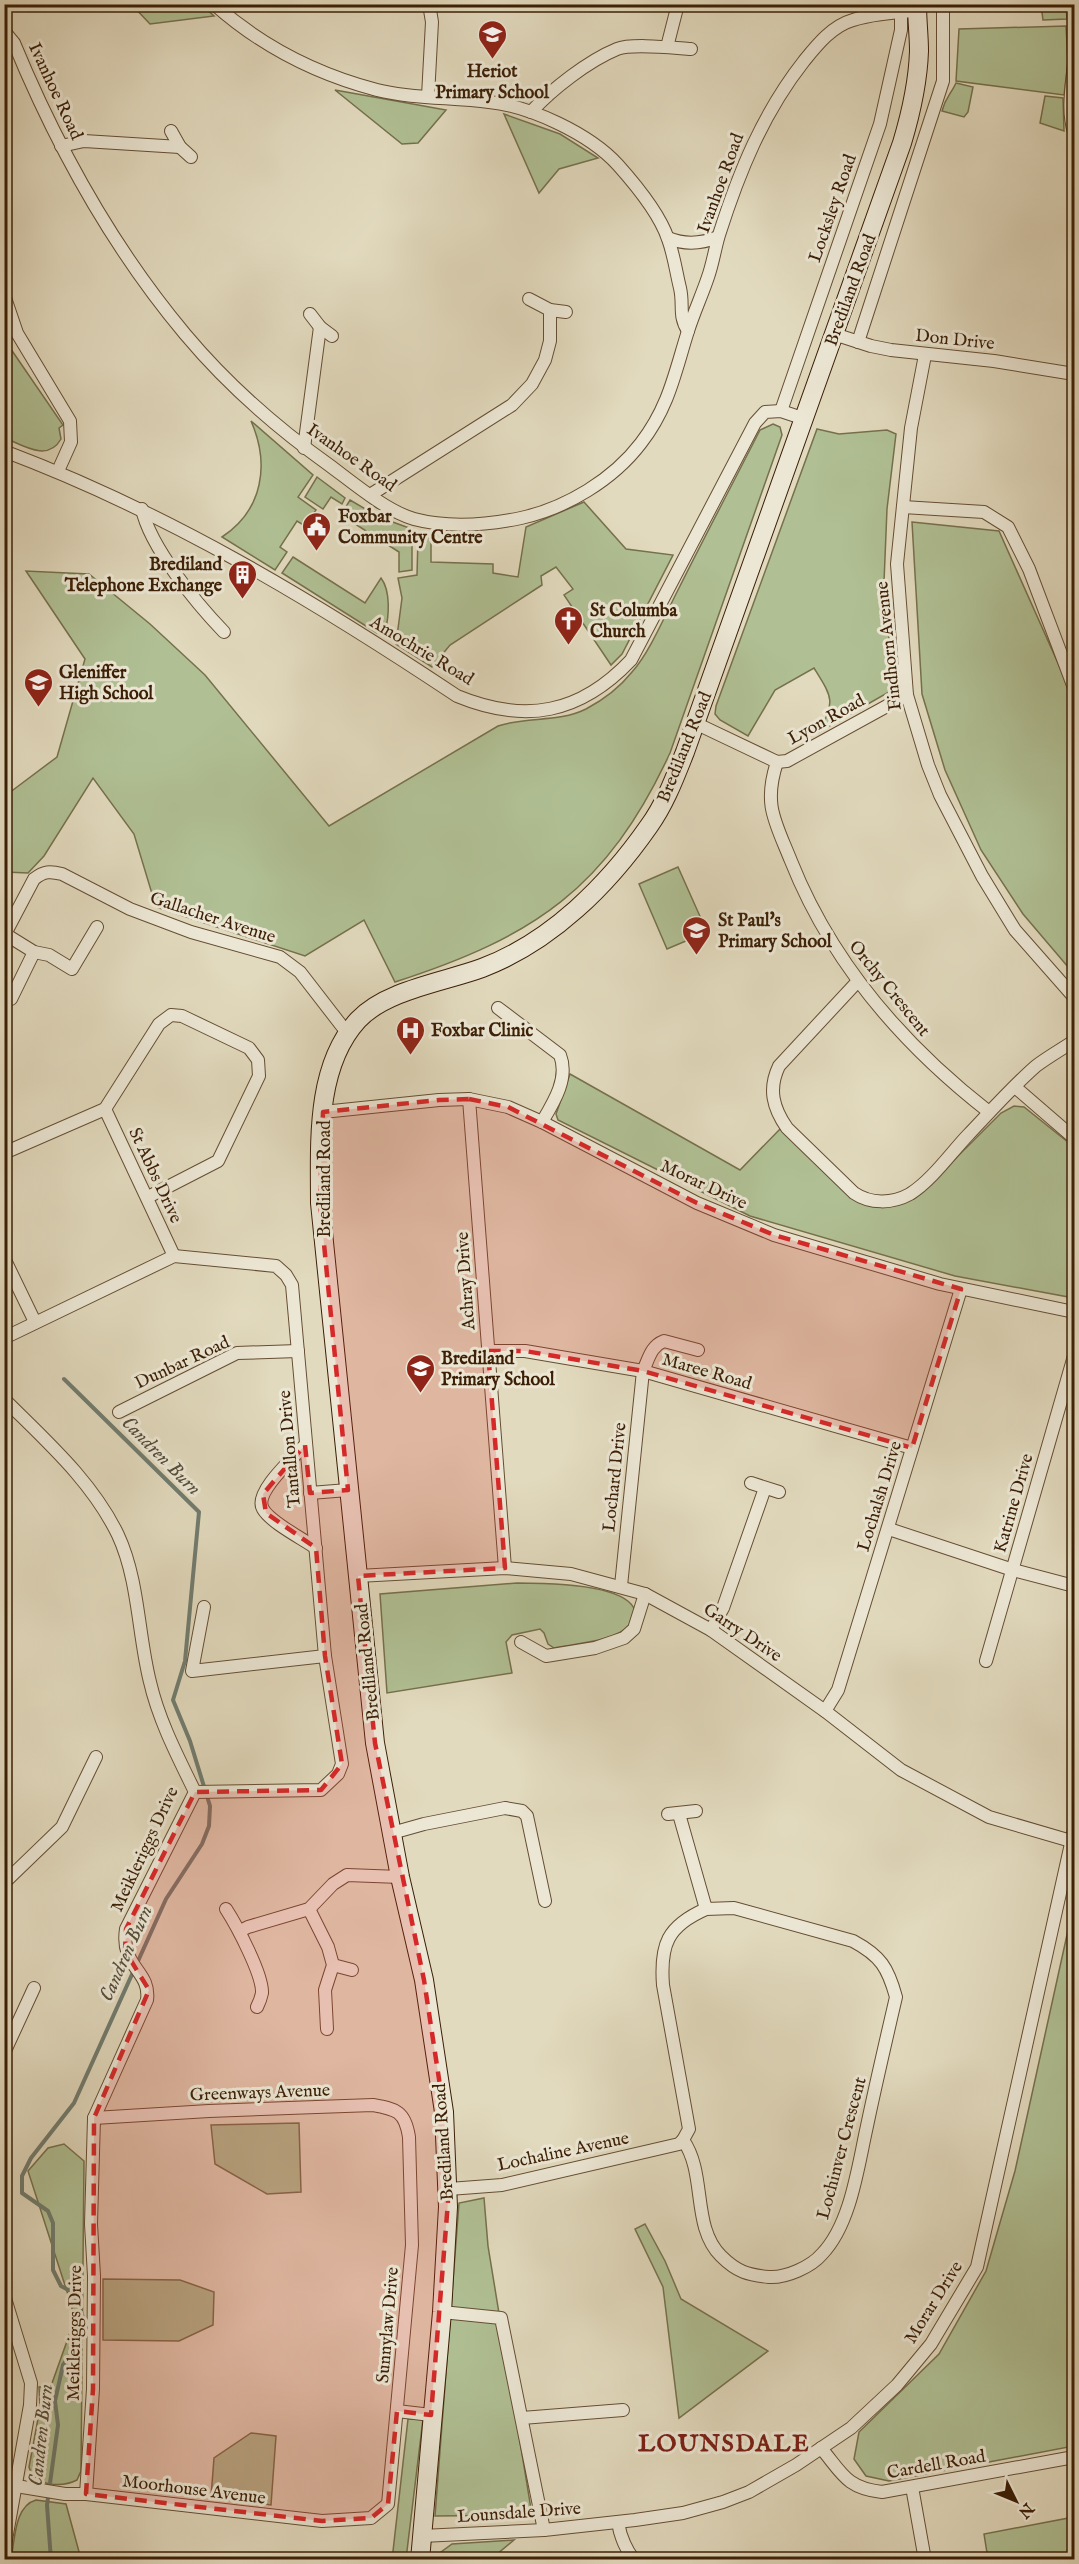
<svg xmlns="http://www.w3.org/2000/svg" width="1079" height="2564" font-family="'IM FELL English',serif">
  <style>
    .green { fill: #b0c094; stroke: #76704c; stroke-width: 1.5 }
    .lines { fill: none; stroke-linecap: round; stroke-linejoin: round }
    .stream { stroke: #717c6f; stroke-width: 4 }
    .street-casing { stroke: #654e33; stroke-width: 14 }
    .secondary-casing { stroke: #3b1f05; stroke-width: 20 }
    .street { stroke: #ece7d5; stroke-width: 12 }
    .secondary { stroke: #ece7d5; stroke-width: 18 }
    .marked { fill: #d62828; fill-opacity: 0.2; stroke: #d62828; stroke-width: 4.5; stroke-dasharray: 12 8; stroke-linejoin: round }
    .labels { text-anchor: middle; stroke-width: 6; stroke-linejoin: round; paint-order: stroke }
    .poi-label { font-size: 18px; font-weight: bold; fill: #3b1f05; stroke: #ece7d5; text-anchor: start }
    .street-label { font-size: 18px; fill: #3b1f05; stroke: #ece7d5 }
    .water-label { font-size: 20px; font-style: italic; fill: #564e3a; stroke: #ece7d5 }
    .district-label { font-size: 24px; font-weight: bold; letter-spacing: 1.5px; fill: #7a1f14; stroke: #ece7d5 }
  </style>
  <rect width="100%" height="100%" fill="#e2dabe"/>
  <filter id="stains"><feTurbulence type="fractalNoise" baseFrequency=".00333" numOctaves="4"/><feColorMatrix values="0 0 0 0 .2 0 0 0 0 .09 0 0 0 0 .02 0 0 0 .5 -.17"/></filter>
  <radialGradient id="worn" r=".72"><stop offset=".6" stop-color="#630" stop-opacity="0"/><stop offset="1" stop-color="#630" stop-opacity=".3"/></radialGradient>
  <g class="green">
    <path d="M 132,5 L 202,5 L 214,16 L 150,24 Z"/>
    <path d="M 1041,5 L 1066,5 L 1067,19 L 1043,20 Z"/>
    <path d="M 1066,26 L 1068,62 L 1064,95 L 956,81 L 959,29 Z"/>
    <path d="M 956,83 L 973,87 L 968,112 L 964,117 L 942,111 C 946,96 950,96 956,83 Z"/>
    <path d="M 335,90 L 446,110 L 418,143 L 402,144 Z"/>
    <path d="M 1045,96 L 1063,98 L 1064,131 L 1040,123 Z"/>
    <path d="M 504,114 L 560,134 L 598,158 L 559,169 L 539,193 Z"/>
    <path d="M 4,339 L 63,425 L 59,428 L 61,439 C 48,462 24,446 5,438 Z"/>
    <path d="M 251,421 L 313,475 L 298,497 L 316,510 L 305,526 L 297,521 L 280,547 L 287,552 L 275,570 L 222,537 C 263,510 270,464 251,421 Z"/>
    <path d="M 773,424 L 780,427 L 782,435 L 670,753 C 607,889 534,937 395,982 L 364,920 L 305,956 L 156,907 L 134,834 L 93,778 L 44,856 L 28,873 L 5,872 L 5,796 L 57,757 L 85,659 L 26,571 L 89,574 L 150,624 L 205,675 L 329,826 L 498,726 C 527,716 558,723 586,709 C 603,700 620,687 632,672 C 650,652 666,613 679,588 C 705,536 733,483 760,430 Z"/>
    <path d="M 817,429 L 839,434 L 887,430 L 896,434 L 887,509 L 884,582 L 893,685 L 889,692 L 819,732 C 836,701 832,697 814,668 L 775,690 L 748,736 L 720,720 L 715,714 L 716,706 Z"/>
    <path d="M 317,477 L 345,498 L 342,504 L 331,497 L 323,509 L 305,497 Z"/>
    <path d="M 350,500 L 379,517 L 412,529 L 412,570 L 399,572 L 399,552 L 341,515 Z"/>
    <path d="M 584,502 L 626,549 L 673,555 L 622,654 L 611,665 L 564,595 L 573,589 L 556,567 L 541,576 L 542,585 L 450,645 L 432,667 L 396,644 L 402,598 L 398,578 L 417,575 L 418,537 L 431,538 L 431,562 L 493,564 L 493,573 L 518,577 L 526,527 Z"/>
    <path d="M 912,522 L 999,531 L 1074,699 L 1074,974 L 1023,914 L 981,850 L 945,770 L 922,694 Z"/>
    <path d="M 293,557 L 365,603 L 381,578 C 391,591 389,617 385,632 L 382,634 L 377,633 L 282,573 Z"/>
    <path d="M 678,867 L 707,932 L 667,949 L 639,884 Z"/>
    <path d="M 570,1074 L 740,1170 L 780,1129 C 795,1143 809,1157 824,1171 C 856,1201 877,1222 920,1194 L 1001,1113 L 1014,1106 L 1024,1107 L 1074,1147 L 1074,1298 L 955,1276 L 750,1216 L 558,1120 L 556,1114 Z"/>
    <path d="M 517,1583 C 542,1583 627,1583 635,1611 C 634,1615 633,1621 630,1624 C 619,1641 573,1644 554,1648 L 548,1644 L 544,1633 L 540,1629 L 512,1635 L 506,1642 L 512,1673 L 387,1693 L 380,1594 Z"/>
    <path d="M 1074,1903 L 1074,2446 L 889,2481 L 866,2476 L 854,2459 L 859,2432 L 939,2354 L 986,2271 L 1015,2171 Z"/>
    <path d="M 299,2123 L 301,2192 L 267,2194 L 215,2164 L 211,2125 Z"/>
    <path d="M 64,2144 L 84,2161 L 81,2471 L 77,2480 C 61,2488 34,2486 29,2467 L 40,2408 L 39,2387 L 51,2386 L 72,2327 L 72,2307 L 28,2171 L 48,2148 Z"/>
    <path d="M 484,2198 L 488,2246 L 532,2515 L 435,2516 L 459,2203 Z"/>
    <path d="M 645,2224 L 665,2261 L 681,2299 L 768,2351 L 679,2418 L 663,2287 L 635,2229 Z"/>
    <path d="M 103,2279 L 180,2280 L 214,2292 L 213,2325 L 179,2341 L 103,2340 Z"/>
    <path d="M 408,2419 L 423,2419 L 406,2559 L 392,2560 Z"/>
    <path d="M 251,2433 L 276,2436 L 271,2505 L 211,2497 L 214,2458 Z"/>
    <path d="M 36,2500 L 66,2504 L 81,2559 L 11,2559 C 15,2541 14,2506 36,2500 Z"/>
    <path d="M 1074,2517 L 1074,2559 L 988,2559 L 984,2534 Z"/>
    <path d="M 514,2540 L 491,2559 L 437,2559 L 437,2555 L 452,2544 Z"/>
  </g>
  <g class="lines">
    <path class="stream" d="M 51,2560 L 47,2505 L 58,2425 L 55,2401 L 63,2365 L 78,2344 L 84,2320 L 74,2293 L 61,2286 L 53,2270 L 53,2223 L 48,2211 L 22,2193 L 22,2176 L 31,2158 L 74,2103 L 166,1899 L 202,1844 L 209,1826 L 210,1806 L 190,1741 L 173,1700 L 185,1661 L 199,1512 L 64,1379"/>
    <defs>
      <g id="street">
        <path d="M 214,4 C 261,46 316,74 377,90 C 413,99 452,97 489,102 C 530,106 590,134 618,165 C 635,184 660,215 668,239 C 674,255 676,272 680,288 C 684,305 678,316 688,331"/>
        <path d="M 4,31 L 14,43 C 57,147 113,248 185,334 C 226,383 277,428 329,465 C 352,482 386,511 414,519 C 448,528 487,525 521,518 C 566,508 613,480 641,443 C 669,407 675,372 688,331 C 694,312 702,295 708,277 C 713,263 715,248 719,235 C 739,172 763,113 804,61 C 817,45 832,26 853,20 C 872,14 897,12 917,11"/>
        <path d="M 667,47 L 678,4"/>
        <path d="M 1074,64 C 1072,85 1067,111 1074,132"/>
        <path d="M 428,96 L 432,22 L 429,4"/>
        <path d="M 531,112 C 552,89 588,61 617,49 C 632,43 675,48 691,49"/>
        <path d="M 171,131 L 180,147 L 191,157"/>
        <path d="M 61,146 L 84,141 L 180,147"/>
        <path d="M 668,238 C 685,245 701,244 718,237"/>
        <path d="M 4,295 L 17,333 L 70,421 L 71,442 L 58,471"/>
        <path d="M 529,299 L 550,310 L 566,312"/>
        <path d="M 310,314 L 320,327 L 332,336"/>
        <path d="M 834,334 L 871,346 L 891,350 L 994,361 L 1074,374"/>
        <path d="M 858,342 L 943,81 L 943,4"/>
        <path d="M 925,355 L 911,428 L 897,564 L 907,695 L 928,765 L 940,795 L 982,876 L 1015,930 L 1074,997"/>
        <path d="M 781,411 L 880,124 L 901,30 L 901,12"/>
        <path d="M 304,448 L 320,327"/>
        <path d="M 4,451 C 166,512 313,600 457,696 C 525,724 580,714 631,660 L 755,423 L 765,412 L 781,411 L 805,419"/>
        <path d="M 370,495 L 512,405 L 532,384 L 545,360 L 550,341 L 550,310"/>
        <path d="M 903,507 L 984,512 L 1008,527 L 1029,569 L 1074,688"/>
        <path d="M 142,509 C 150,547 197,604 224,632"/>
        <path d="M 695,723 L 777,762 L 787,761 L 907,695"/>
        <path d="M 777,762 C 763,805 775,821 791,861 C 832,964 903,1045 989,1112"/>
        <path d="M 97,927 L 72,969 L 49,955 L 34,952 L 5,934 L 34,879 C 44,871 50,871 62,874 L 130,909 L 191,932 L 280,957 L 300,972 L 348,1034"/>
        <path d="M 858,981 L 779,1066 C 768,1089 773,1108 787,1128 L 854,1193 C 870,1204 892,1204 910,1194 C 932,1180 950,1154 968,1135 C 990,1112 1012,1087 1036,1066 C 1048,1057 1062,1049 1074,1041"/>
        <path d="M 11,999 L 34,952"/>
        <path d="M 498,1008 L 560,1055 C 569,1078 554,1102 542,1122"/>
        <path d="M 1015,1087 L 1074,1138"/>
        <path d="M 469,1099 L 505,1568"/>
        <path d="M 105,1109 L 174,1256"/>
        <path d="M 323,1112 L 439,1100 L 469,1099 L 508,1107 L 542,1122 L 697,1203 L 774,1235 L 940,1284 L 1074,1312"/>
        <path d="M 4,1153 L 105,1109 L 159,1024 L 171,1015 L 182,1016 L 249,1048 L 258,1060 L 259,1076 L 218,1161 L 148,1197"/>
        <path d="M 4,1258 L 35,1322"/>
        <path d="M 4,1338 L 174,1256 L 276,1266 L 286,1275 L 292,1285 L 325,1656 L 342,1764 L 338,1774 L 321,1790 L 195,1792"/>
        <path d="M 488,1351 L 525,1351 L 643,1371 L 912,1448"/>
        <path d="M 4,1399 C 46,1441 92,1481 118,1535 C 139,1580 138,1635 150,1682 C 159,1721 178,1757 195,1792 L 126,1929 C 120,1968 151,1970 147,2000 L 94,2118 L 91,2224 L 94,2276 L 93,2389 L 86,2494"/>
        <path d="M 119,1412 L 237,1353 L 298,1351"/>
        <path d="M 305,1445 C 294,1457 253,1493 263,1509 C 270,1522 303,1539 316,1548"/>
        <path d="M 751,1483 L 779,1492"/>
        <path d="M 310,1493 L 348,1490"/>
        <path d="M 889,1529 L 1013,1570 L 1074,1586"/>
        <path d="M 358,1576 L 505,1568 L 571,1574 L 645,1594 L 711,1630 L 825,1711 L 901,1770 L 989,1817 L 1071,1841"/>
        <path d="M 621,1586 L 643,1371 C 649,1358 651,1346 664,1341 L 698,1350"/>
        <path d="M 204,1607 L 192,1671 L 325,1656"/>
        <path d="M 711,1630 L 723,1608 L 765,1488"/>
        <path d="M 521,1642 L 546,1656 L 595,1648 L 624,1638 L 634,1629 L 645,1594"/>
        <path d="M 986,1661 L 1074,1356"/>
        <path d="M 825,1711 L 838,1690 L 961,1289"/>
        <path d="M 668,1814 L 696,1811"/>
        <path d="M 679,1814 L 706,1909 L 734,1908 L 853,1941 C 881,1956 888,1968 896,1997 C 886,2040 876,2083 867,2126 C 858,2166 851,2224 822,2254 C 811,2267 786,2278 769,2277 C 748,2275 737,2272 721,2256 C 691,2226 707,2174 683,2140 L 689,2129 L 663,1985 C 660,1945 667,1926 706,1909"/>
        <path d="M 392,1833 L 424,1824 L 505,1808 L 522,1811 L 527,1816 L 545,1901"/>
        <path d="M 4,1883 L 62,1827 L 96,1757"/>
        <path d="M 226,1909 C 237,1926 263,1975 262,1993 C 261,1998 259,2003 257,2007"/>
        <path d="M 309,1909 L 328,1947 L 333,1965 L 325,1990 L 327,2029"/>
        <path d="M 240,1931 L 248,1927 L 309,1909 L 333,1884 L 347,1875 L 400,1877"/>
        <path d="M 333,1965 L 352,1970"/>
        <path d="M 4,2053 L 34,1988"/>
        <path d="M 449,2189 L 502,2185 L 679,2144 L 683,2140"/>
        <path d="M 4,2295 L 31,2383 L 30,2405 L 4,2551"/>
        <path d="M 442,2312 L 501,2318 L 544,2530"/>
        <path d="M 397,2411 L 431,2415"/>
        <path d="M 522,2418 L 623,2410"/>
        <path d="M 821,2448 C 842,2473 846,2488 882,2492 L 1074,2457"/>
        <path d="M 4,2484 L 65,2494 L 86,2494 L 322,2521 L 371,2518 L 388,2504 L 412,2245 L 409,2137 C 405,2111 396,2109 373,2105 L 209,2111 L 94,2118"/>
        <path d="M 912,2487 L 925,2560"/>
        <path d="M 618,2522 C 620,2536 625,2548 634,2560"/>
        <path d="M 422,2536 L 544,2530 L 635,2520 L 683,2513 L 723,2502 L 749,2492 L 796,2465 L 851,2428 L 897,2385 L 931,2344 L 977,2267 L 1074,1830"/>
      </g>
      <path id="secondary" d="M 420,2560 L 442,2312 L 448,2207 L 444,2112 L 424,1980 L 400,1877 L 375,1743 L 320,1203 C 320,1143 315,1067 358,1020 C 386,990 444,982 482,968 C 551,942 608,885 649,826 C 665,804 675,777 685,752 L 902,143 C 911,113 918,82 919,51 C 919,36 917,20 917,4"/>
    </defs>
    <use href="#street" class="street-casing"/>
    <use href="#secondary" class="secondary-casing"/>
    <use href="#street" class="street"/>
    <use href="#secondary" class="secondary"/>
  </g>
  <path class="marked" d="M 469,1099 L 508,1107 L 697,1203 L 774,1235 L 961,1289 L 912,1448 L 643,1371 L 525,1351 L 488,1351 L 505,1568 L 358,1576 L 375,1743 L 424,1980 L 444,2112 L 449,2189 L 431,2415 L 397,2411 L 388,2504 L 371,2518 L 322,2521 L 86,2494 L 93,2389 L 94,2118 L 149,1990 L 125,1951 L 126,1929 L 195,1792 L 321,1790 L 342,1764 L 325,1656 L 316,1548 L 266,1513 L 263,1494 L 305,1445 L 310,1493 L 348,1490 L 320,1203 L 323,1112 L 439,1100 Z"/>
  <defs>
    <symbol id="school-pin" viewBox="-11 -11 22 30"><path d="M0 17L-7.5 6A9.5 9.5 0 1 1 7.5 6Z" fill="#8f2418" stroke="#ece7d5"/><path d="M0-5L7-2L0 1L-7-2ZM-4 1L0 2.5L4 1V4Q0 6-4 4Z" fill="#fff"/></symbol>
    <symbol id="civic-pin" viewBox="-11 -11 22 30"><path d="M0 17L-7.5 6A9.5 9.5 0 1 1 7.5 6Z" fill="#8f2418" stroke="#ece7d5"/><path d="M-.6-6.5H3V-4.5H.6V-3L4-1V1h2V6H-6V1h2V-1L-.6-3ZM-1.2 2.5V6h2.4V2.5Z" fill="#fff"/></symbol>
    <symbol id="building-pin" viewBox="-11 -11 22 30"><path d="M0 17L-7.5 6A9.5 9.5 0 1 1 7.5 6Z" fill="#8f2418" stroke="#ece7d5"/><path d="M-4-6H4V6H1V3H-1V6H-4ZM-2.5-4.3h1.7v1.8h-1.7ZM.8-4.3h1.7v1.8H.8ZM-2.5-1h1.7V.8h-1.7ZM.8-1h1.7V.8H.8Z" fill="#fff"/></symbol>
    <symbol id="church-pin" viewBox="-11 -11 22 30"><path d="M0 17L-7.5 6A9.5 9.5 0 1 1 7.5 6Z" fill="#8f2418" stroke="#ece7d5"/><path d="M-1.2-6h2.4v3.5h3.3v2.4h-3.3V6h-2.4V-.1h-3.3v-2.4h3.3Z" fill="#fff"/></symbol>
    <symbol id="hospital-pin" viewBox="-11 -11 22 30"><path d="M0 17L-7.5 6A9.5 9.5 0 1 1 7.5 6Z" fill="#8f2418" stroke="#ece7d5"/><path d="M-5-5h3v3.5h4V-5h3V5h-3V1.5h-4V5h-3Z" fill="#fff"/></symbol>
  </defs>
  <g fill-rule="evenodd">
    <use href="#school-pin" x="476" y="18" width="33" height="45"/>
    <use href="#civic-pin" x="300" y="510" width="33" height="45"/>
    <use href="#building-pin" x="226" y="558" width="33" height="45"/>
    <use href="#church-pin" x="552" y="604" width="33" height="45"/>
    <use href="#school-pin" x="22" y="666" width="33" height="45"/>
    <use href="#school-pin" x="680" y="914" width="33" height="45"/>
    <use href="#hospital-pin" x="394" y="1014" width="33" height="45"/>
    <use href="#school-pin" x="404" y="1352" width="33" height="45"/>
  </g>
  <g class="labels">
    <g class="poi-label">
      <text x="492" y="77" text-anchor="middle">Heriot<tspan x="492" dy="21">Primary School</tspan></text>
      <text x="338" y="522">Foxbar<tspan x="338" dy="21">Community Centre</tspan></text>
      <text x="222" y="570" text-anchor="end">Brediland<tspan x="222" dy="21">Telephone Exchange</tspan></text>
      <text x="590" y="616">St Columba<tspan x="590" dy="21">Church</tspan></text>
      <text x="59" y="678">Gleniffer<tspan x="59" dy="21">High School</tspan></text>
      <text x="718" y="926">St Paul's<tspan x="718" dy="21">Primary School</tspan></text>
      <text x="431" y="1036">Foxbar Clinic</text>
      <text x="441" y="1364">Brediland<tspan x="441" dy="21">Primary School</tspan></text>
    </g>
    <g class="street-label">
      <text transform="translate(56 91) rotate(65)" y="6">Ivanhoe Road</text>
      <text transform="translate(720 183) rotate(-70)" y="6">Ivanhoe Road</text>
      <text transform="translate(832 208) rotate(-71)" y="6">Locksley Road</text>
      <text transform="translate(850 290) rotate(-70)" y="6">Brediland Road</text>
      <text transform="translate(955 339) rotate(6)" y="6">Don Drive</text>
      <text transform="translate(352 457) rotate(35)" y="6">Ivanhoe Road</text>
      <text transform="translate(888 646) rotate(-96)" y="6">Findhorn Avenue</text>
      <text transform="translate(422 650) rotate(31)" y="6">Amochrie Road</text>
      <text transform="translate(826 719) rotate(-29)" y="6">Lyon Road</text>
      <text transform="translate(684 747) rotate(-68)" y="6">Brediland Road</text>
      <text transform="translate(213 917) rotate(18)" y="6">Gallacher Avenue</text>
      <text transform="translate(890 988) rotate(51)" y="6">Orchy Crescent</text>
      <text transform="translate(156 1175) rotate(65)" y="6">St Abbs Drive</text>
      <text transform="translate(324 1179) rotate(-90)" y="6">Brediland Road</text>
      <text transform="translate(704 1184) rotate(25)" y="6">Morar Drive</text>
      <text transform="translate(465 1281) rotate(-94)" y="6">Achray Drive</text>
      <text transform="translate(182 1362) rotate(-25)" y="6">Dunbar Road</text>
      <text transform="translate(707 1371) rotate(16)" y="6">Maree Road</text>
      <text transform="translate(289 1449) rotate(-95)" y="6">Tantallon Drive</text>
      <text transform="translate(614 1477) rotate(-84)" y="6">Lochard Drive</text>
      <text transform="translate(879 1496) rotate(-73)" y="6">Lochalsh Drive</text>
      <text transform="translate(1013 1503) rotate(-74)" y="6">Katrine Drive</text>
      <text transform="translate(743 1632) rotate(34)" y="6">Garry Drive</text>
      <text transform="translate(367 1662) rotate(-96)" y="6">Brediland Road</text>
      <text transform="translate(144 1849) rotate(-65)" y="6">Meikleriggs Drive</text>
      <text transform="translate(260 2092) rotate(-2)" y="6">Greenways Avenue</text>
      <text transform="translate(443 2142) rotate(-94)" y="6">Brediland Road</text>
      <text transform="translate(841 2148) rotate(-75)" y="6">Lochinver Crescent</text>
      <text transform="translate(563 2151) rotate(-12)" y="6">Lochaline Avenue</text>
      <text transform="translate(933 2302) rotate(-58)" y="6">Morar Drive</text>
      <text transform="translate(387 2325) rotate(-85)" y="6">Sunnylaw Drive</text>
      <text transform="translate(74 2333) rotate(-89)" y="6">Meikleriggs Drive</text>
      <text transform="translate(936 2464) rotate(-10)" y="6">Cardell Road</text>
      <text transform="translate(194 2489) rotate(7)" y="6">Moorhouse Avenue</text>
      <text transform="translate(519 2512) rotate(-4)" y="6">Lounsdale Drive</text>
    </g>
    <g class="water-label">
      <text transform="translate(162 1455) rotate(45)" y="7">Candren Burn</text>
      <text transform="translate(125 1953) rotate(-66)" y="7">Candren Burn</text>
      <text transform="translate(40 2435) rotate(-84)" y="7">Candren Burn</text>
    </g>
    <g class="district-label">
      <text x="724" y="2451">LOUNSDALE</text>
    </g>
  </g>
  <rect width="1079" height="2564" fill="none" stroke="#e2dabe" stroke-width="24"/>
  <rect x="6" y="6" width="1067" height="2552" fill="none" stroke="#3b1f05" stroke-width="3"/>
  <rect x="12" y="12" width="1055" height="2540" fill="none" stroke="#3b1f05" stroke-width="1.5"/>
  <g transform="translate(1016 2501) rotate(133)" stroke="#ece7d5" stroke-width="4.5" paint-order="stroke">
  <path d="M0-4.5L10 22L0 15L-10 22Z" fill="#3b1f05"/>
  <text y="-9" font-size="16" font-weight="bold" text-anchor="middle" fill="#3b1f05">N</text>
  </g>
  <rect width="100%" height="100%" filter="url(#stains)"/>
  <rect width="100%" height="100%" fill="url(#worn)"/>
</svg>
